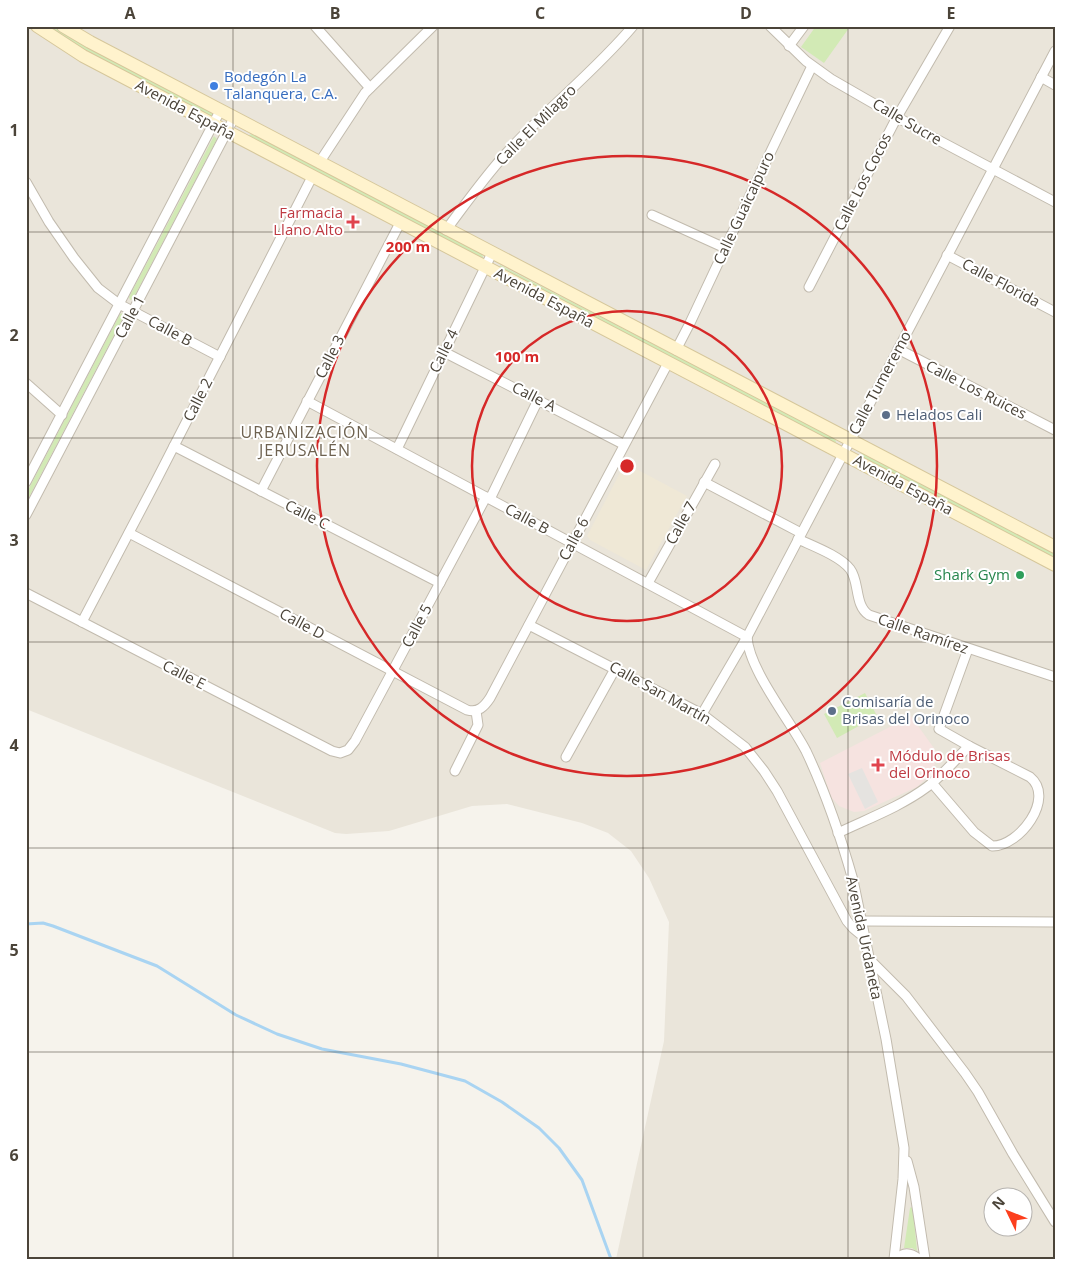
<svg xmlns="http://www.w3.org/2000/svg" width="1081" height="1285" font-family="'Open Sans',sans-serif">
  <style>
    .residential { fill: #eae5da; fill-rule: evenodd }
    .education { fill: #efe8d6 }
    .medical { fill: #f6e3e0 }
    .green { fill: #d2eab5 }
    .parking { fill: #e5e3e0 }
    .lines { fill: none; stroke-linecap: round; stroke-linejoin: round }
    .stream { stroke: #a9d4f2; stroke-width: 3 }
    .minor-casing { stroke: #c2bbae; stroke-width: 11 }
    .secondary-casing { stroke: #d6c79b; stroke-width: 14 }
    .minor { stroke: #fff; stroke-width: 9 }
    .secondary { stroke: #fff3cd; stroke-width: 12 }
    .grid { fill: none; stroke: #4b4439; stroke-width: 1; stroke-opacity: 0.55 }
    .ring { fill: none; stroke: #d62828; stroke-width: 2.5 }
    .shop-dot { fill: #3f7fe0; stroke: #fff; stroke-width: 2 }
    .health-dot { fill: #e0444e; stroke: #fff; stroke-width: 2 }
    .service-dot { fill: #5c6f8a; stroke: #fff; stroke-width: 2 }
    .leisure-dot { fill: #2e9e5b; stroke: #fff; stroke-width: 2 }
    .labels { text-anchor: middle; stroke-width: 4; stroke-linejoin: round; paint-order: stroke }
    .shop-label { font-size: 15px; fill: #366cbe; stroke: #fff; text-anchor: start }
    .street-label { font-size: 15px; fill: #4b4439; stroke: #fff }
    .health-label { font-size: 15px; fill: #be3a42; stroke: #fff; text-anchor: end }
    .service-label { font-size: 15px; fill: #4e5e75; stroke: #fff; text-anchor: start }
    .leisure-label { font-size: 15px; fill: #27864d; stroke: #fff; text-anchor: end }
    .neighbourhood-label { font-size: 16px; letter-spacing: 1px; fill: #6e6250; stroke: #fff }
    .centre { fill: #d62828; stroke: #fff; stroke-width: 2.5 }
    .ring-label { font-size: 15px; text-anchor: middle; font-weight: bold; fill: #d62828; stroke: #fff; stroke-width: 4; stroke-linejoin: round; paint-order: stroke }
    .neatline { fill: none; stroke: #4b4439; stroke-width: 2 }
    .grid-label { font-size: 16px; text-anchor: middle; font-weight: bold; fill: #4b4439 }
  </style>
  <rect width="100%" height="100%" fill="#f6f3ec"/>
  <path class="residential" d="M 26,26 L 1055,26 L 1055,1259 L 616,1259 L 664,1041 L 669,922 L 649,878 L 631,851 L 608,833 L 582,823 L 507,804 L 472,806 L 389,831 L 346,834 L 335,833 L 26,709 ZM 994,1198 L 1024,1198 L 1024,1228 L 994,1228 Z"/>
  <path class="education" d="M 625,463 L 687,496 L 646,570 L 590,540 L 587,536 Z"/>
  <path class="medical" d="M 911,716 L 936,751 L 936,761 L 931,774 L 917,787 L 864,811 L 854,812 L 839,806 L 831,797 L 820,763 Z"/>
  <g class="green">
    <path d="M 45,26 L 55,26 L 70,36 L 213,113 L 212,116 L 210,117 L 85,52 Z"/>
    <path d="M 816,26 L 847,26 L 849,28 L 824,63 L 801,47 Z"/>
    <path d="M 252,134 L 482,254 L 483,257 L 482,259 L 249,137 L 249,135 Z"/>
    <path d="M 214,136 L 217,139 L 133,299 L 130,300 L 129,297 Z"/>
    <path d="M 500,265 L 835,438 L 836,442 L 834,443 L 499,268 Z"/>
    <path d="M 123,313 L 124,316 L 26,503 L 26,494 L 120,314 Z"/>
    <path d="M 862,452 L 1055,552 L 1055,559 L 860,457 Z"/>
    <path d="M 865,693 L 877,716 L 837,738 L 824,714 Z"/>
    <path d="M 911,1207 L 913,1209 L 917,1251 L 912,1248 L 904,1248 L 910,1208 Z"/>
  </g>
  <path class="parking" d="M 862,768 L 878,802 L 865,809 L 848,774 Z"/>
  <g class="lines">
    <path class="stream" d="M 26,924 L 43,923 L 53,926 L 157,966 L 236,1015 L 277,1034 L 322,1049 L 401,1064 L 465,1081 L 502,1102 L 539,1128 L 559,1148 L 582,1180 L 611,1259"/>
    <defs>
      <g id="minor">
        <path d="M 315,26 L 370,88"/>
        <path d="M 770,26 L 806,61 L 831,79 L 923,132 L 1055,202"/>
        <path d="M 789,46 L 804,26"/>
        <path d="M 1041,77 L 1055,85"/>
        <path d="M 319,163 L 365,93 L 433,26"/>
        <path d="M 26,182 L 49,222 L 74,258 L 98,288 L 119,304 L 220,357"/>
        <path d="M 652,215 L 725,248"/>
        <path d="M 446,230 C 467,202 487,173 511,148 C 550,106 596,70 633,26"/>
        <path d="M 947,255 L 1055,312"/>
        <path d="M 809,287 L 897,117 L 950,26"/>
        <path d="M 898,349 L 1055,430"/>
        <path d="M 676,350 L 690,323 L 761,172 L 812,66"/>
        <path d="M 444,352 L 623,444"/>
        <path d="M 26,383 L 62,415"/>
        <path d="M 307,401 L 747,637"/>
        <path d="M 174,446 L 440,583"/>
        <path d="M 397,449 L 492,253"/>
        <path d="M 26,482 L 220,111"/>
        <path d="M 704,482 L 801,533"/>
        <path d="M 261,491 L 400,223"/>
        <path d="M 490,499 L 538,400"/>
        <path d="M 26,515 L 234,118"/>
        <path d="M 129,533 L 467,710 C 478,713 484,707 490,698 L 668,363"/>
        <path d="M 798,539 C 813,546 840,556 850,569 C 860,582 854,605 869,615 L 1055,677"/>
        <path d="M 648,583 L 715,464"/>
        <path d="M 26,593 L 332,751 L 340,753 L 348,750 L 355,741 L 486,497"/>
        <path d="M 82,622 L 155,483 L 312,177"/>
        <path d="M 529,625 L 702,714 L 745,747 L 764,771 L 777,791 L 847,921 L 853,928 L 865,938"/>
        <path d="M 747,637 C 749,670 790,720 806,751 C 825,791 841,838 853,880 L 886,1039 L 904,1148 L 903,1179 L 894,1259"/>
        <path d="M 702,714 L 747,637 L 1055,51"/>
        <path d="M 566,757 L 615,669"/>
        <path d="M 455,771 L 478,725 L 476,711"/>
        <path d="M 932,783 L 974,832 L 992,846 C 1019,847 1056,798 1030,777 L 969,746 L 939,729 L 968,649"/>
        <path d="M 838,833 C 867,819 900,807 927,787 C 942,776 955,760 969,746"/>
        <path d="M 861,921 L 1055,922"/>
        <path d="M 870,960 L 906,996 L 965,1073 L 978,1092 L 1013,1154 L 1055,1222"/>
        <path d="M 907,1161 L 914,1187 L 925,1259"/>
        <path d="M 897,1259 C 904,1251 911,1253 919,1259"/>
      </g>
      <g id="secondary">
        <path d="M 37,26 L 83,56 L 1055,565"/>
        <path d="M 63,26 L 90,42 L 1055,547"/>
      </g>
    </defs>
    <use href="#minor" class="minor-casing"/>
    <use href="#secondary" class="secondary-casing"/>
    <use href="#minor" class="minor"/>
    <use href="#secondary" class="secondary"/>
  </g>
  <path class="grid" d="M 233,26 L 233,1259M 438,26 L 438,1259M 643,26 L 643,1259M 848,26 L 848,1259M 26,232 L 1055,232M 26,438 L 1055,438M 26,642 L 1055,642M 26,848 L 1055,848M 26,1052 L 1055,1052"/>
  <g class="ring">
    <circle cx="627" cy="466" r="155"/>
    <circle cx="627" cy="466" r="310"/>
  </g>
  <circle class="shop-dot" cx="214" cy="86" r="5"/>
  <g class="health-dot">
    <path d="M350.5 214.5h5v5h5v5h-5v5h-5v-5h-5v-5h5z"/>
    <path d="M875.5 757.5h5v5h5v5h-5v5h-5v-5h-5v-5h5z"/>
  </g>
  <g class="service-dot">
    <circle cx="886" cy="415" r="5"/>
    <circle cx="832" cy="711" r="5"/>
  </g>
  <circle class="leisure-dot" cx="1020" cy="575" r="5"/>
  <g class="labels">
    <g class="shop-label">
      <text x="224" y="82">Bodegón La<tspan x="224" dy="17">Talanquera, C.A.</tspan></text>
    </g>
    <g class="street-label">
      <text transform="translate(185 110) rotate(28)" y="5">Avenida España</text>
      <text transform="translate(907 122) rotate(30)" y="5">Calle Sucre</text>
      <text transform="translate(536 125) rotate(-45)" y="5">Calle El Milagro</text>
      <text transform="translate(863 182) rotate(-63)" y="5">Calle Los Cocos</text>
      <text transform="translate(744 208) rotate(-65)" y="5">Calle Guaicaipuro</text>
      <text transform="translate(1001 283) rotate(28)" y="5">Calle Florida</text>
      <text transform="translate(544 298) rotate(28)" y="5">Avenida España</text>
      <text transform="translate(130 317) rotate(-62)" y="5">Calle 1</text>
      <text transform="translate(170 331) rotate(28)" y="5">Calle B</text>
      <text transform="translate(444 351) rotate(-64)" y="5">Calle 4</text>
      <text transform="translate(330 357) rotate(-63)" y="5">Calle 3</text>
      <text transform="translate(880 383) rotate(-62)" y="5">Calle Tumeremo</text>
      <text transform="translate(976 390) rotate(27)" y="5">Calle Los Ruices</text>
      <text transform="translate(534 397) rotate(27)" y="5">Calle A</text>
      <text transform="translate(198 400) rotate(-63)" y="5">Calle 2</text>
      <text transform="translate(903 485) rotate(28)" y="5">Avenida España</text>
      <text transform="translate(307 515) rotate(27)" y="5">Calle C</text>
      <text transform="translate(527 519) rotate(28)" y="5">Calle B</text>
      <text transform="translate(681 523) rotate(-61)" y="5">Calle 7</text>
      <text transform="translate(574 539) rotate(-62)" y="5">Calle 6</text>
      <text transform="translate(302 624) rotate(28)" y="5">Calle D</text>
      <text transform="translate(417 626) rotate(-62)" y="5">Calle 5</text>
      <text transform="translate(923 634) rotate(19)" y="5">Calle Ramírez</text>
      <text transform="translate(184 675) rotate(27)" y="5">Calle E</text>
      <text transform="translate(660 693) rotate(29)" y="5">Calle San Martín</text>
      <text transform="translate(864 938) rotate(78)" y="5">Avenida Urdaneta</text>
    </g>
    <g class="health-label">
      <text x="343" y="218">Farmacia<tspan x="343" dy="17">Llano Alto</tspan></text>
      <text x="889" y="761" text-anchor="start">Módulo de Brisas<tspan x="889" dy="17">del Orinoco</tspan></text>
    </g>
    <g class="service-label">
      <text x="896" y="420">Helados Cali</text>
      <text x="842" y="707">Comisaría de<tspan x="842" dy="17">Brisas del Orinoco</tspan></text>
    </g>
    <g class="leisure-label">
      <text x="1010" y="580">Shark Gym</text>
    </g>
    <g class="neighbourhood-label">
      <text x="305" y="438">URBANIZACIÓN<tspan x="305" dy="18">JERUSALÉN</tspan></text>
    </g>
  </g>
  <circle cx="627" cy="466" r="8" class="centre"/>
  <g class="ring-label">
    <text x="408" y="252">200 m</text>
    <text x="517" y="362">100 m</text>
  </g>
  <rect width="1081" height="1285" fill="none" stroke="#ffffff" stroke-width="55"/>
  <g transform="translate(1008 1212) rotate(313)"><circle r="24" fill="#ffffff" stroke="#b7b4b0"/>
  <path d="M0-4L9 19L0 12L-9 19Z" fill="#fc3f1d"/>
  <text y="-8" font-size="14" font-weight="bold" text-anchor="middle" fill="#4b4439">N</text>
  </g>
  <rect x="28" y="28" width="1026" height="1230" class="neatline"/>
  <g class="grid-label">
    <text x="130" y="19">A</text>
    <text x="335" y="19">B</text>
    <text x="540" y="19">C</text>
    <text x="746" y="19">D</text>
    <text x="951" y="19">E</text>
    <text x="14" y="136">1</text>
    <text x="14" y="341">2</text>
    <text x="14" y="546">3</text>
    <text x="14" y="751">4</text>
    <text x="14" y="956">5</text>
    <text x="14" y="1161">6</text>
  </g>
</svg>
